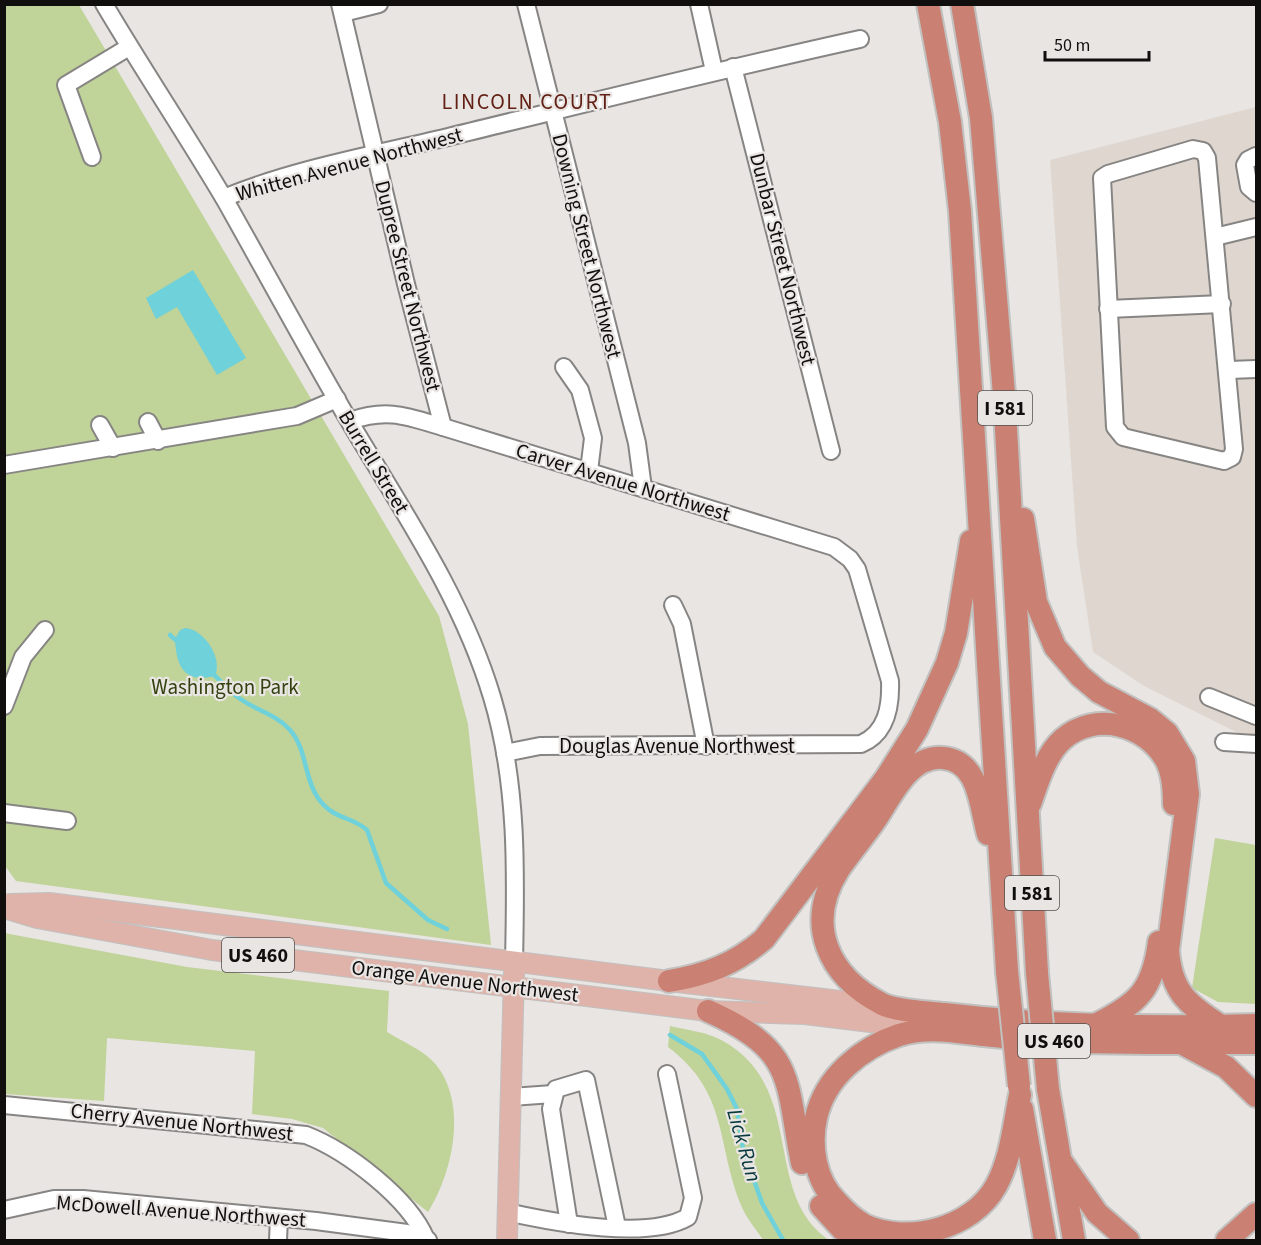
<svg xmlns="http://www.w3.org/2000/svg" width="1261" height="1245" font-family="'Source Sans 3',sans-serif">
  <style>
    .built { fill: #dfd7cf }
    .green { fill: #c0d398 }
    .water { fill: #6fd1da }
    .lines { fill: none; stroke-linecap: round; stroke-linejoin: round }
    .stream { stroke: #6fd1da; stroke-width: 4.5 }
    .minor-casing { stroke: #878583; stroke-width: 20 }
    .major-casing { stroke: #c1c1c0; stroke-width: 22 }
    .highway-casing { stroke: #c1c1c0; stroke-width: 26 }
    .minor { stroke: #fff; stroke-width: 16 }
    .major { stroke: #dfb3aa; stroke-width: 20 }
    .highway { stroke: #ca8072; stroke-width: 22 }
    .highway-bridge-casing { stroke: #c1c1c0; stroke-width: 26; stroke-linecap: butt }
    .highway-bridge { stroke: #ca8072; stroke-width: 22 }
    .labels { text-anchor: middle; stroke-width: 4.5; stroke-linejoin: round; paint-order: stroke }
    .shield { fill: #e8e5e3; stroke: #514f4e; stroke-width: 1.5 }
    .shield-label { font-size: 20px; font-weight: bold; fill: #100f0e }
    .street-label { font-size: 21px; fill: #100f0e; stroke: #e8e5e3 }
    .park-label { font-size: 21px; fill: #354210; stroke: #e8e5e3 }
    .neighbourhood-label { font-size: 22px; letter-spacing: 1.5px; fill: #621f13; stroke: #e8e5e3 }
    .water-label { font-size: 22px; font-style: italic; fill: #08393d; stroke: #e8e5e3 }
  </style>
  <rect width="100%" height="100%" fill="#e8e5e3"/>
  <path class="built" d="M 1256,107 L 1256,742 L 1144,686 L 1093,652 L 1077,547 L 1050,160 Z"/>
  <g class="green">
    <path d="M 4,5 L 79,5 L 439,616 L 468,724 L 491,945 L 16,881 L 5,866 Z"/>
    <path d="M 1215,838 L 1256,845 L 1256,1004 L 1218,1002 L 1192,988 Z"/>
    <path d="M 4,933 L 187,967 L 389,991 L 387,1032 C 403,1042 426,1051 437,1066 C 468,1106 452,1174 428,1212 L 323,1128 L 292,1119 L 252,1114 L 255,1051 L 107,1038 L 104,1101 L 5,1094 Z"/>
    <path d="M 670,1026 C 687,1030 708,1032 723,1041 C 807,1088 761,1193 829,1240 L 763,1240 C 756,1229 746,1218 741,1205 C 716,1143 729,1093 668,1047 Z"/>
  </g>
  <g class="water">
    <path d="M 193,270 L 246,358 L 217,375 L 177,307 L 156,319 L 146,298 Z"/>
    <path d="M 185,628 C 204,629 223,658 215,676 C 184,684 176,666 175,639 L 180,630 Z"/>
  </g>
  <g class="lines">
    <g class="stream">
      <path d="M 170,635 L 179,643"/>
      <path d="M 212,673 C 221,681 229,691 239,698 C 255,710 276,714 290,730 C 307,749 304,778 318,798 C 333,820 352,816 367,830 L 386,883 L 428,920 L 447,929"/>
      <path d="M 670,1035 L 702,1054 L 727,1089 L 737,1109 L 743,1149 L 762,1203 L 783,1240"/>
    </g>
    <defs>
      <g id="minor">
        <path d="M 104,4 C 143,70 186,134 225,200 C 265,271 304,343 345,414 C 399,506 461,594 492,697 C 518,783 516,873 514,962"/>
        <path d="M 340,4 L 406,284 L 443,427"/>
        <path d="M 526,4 L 637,443 L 643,488"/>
        <path d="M 699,4 L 714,71"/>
        <path d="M 343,13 L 379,4"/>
        <path d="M 733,67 L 831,451"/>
        <path d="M 1193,149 L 1203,151 L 1207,158 L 1234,449 L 1232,457 L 1224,461 L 1123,437 L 1115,427 L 1102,178 L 1108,174 Z"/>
        <path d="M 1256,156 L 1248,160 L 1245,165 L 1249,187 L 1256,193"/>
        <path d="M 92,157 L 66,85 L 129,47"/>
        <path d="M 224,198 C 293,169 378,154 452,136 C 588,103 723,69 860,39"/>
        <path d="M 1215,237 L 1256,227"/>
        <path d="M 1108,309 L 1222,304"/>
        <path d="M 564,367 L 580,390 L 593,438 L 589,471"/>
        <path d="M 1229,370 L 1256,369"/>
        <path d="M 350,421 C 387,408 406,416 443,427 L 834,547 L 850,559 L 857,569 L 890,681 C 891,706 887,733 861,744 L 540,746 L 505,753"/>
        <path d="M 148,422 L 158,441"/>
        <path d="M 100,425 L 113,448"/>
        <path d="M 4,465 L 297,416 L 337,399"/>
        <path d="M 673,605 L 682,624 L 706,746"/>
        <path d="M 1209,697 L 1256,716"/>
        <path d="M 4,706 L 23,657 L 45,630"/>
        <path d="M 1224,742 L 1256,744"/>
        <path d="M 4,813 L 67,821"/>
        <path d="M 511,1097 L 553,1094"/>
        <path d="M 4,1105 L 306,1135 C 347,1151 409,1198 426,1239"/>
        <path d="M 4,1210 L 54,1199 L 83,1199 L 316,1221 L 407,1233 L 428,1240"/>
        <path d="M 507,1212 C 552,1222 647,1241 688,1217 L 693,1198 L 667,1074"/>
        <path d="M 569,1224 L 551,1109 L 556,1089 L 586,1080 L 617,1227"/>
        <path d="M 278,1240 L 279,1218"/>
      </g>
      <g id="major">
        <path d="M 10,904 L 49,903 L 669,981 L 883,1006"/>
        <path d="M 4,908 L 37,918 L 212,950 L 708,1011 L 805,1014 L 920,1028"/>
        <path d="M 507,1240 L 514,973"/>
      </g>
      <g id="highway">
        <path d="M 928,4 L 950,122 L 960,211 L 1007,971"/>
        <path d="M 962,4 L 981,118 L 1004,394 L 1037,973"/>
        <path d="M 1023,519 L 1036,602 L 1055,647 L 1080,676 L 1099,692 L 1150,719 L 1167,733 L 1184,761 L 1188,794 L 1168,950 C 1171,992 1188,1005 1221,1026"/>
        <path d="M 1030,804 C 1038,782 1045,755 1063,739 C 1095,711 1146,724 1166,760 C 1173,773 1174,789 1174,804"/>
        <path d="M 988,834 C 980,807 980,761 943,758 C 908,755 891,798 874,822 C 863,838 850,853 839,869 C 804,924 828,976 882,1004 C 895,1011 928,1012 944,1014 C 1048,1026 1152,1028 1256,1025"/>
        <path d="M 669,981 C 706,975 735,964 764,939 L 886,778 L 917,729 L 947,663 L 956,633 L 971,541"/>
        <path d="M 708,1011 C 797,1051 785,1079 802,1163"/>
        <path d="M 1097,1024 C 1139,1003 1153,989 1159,942"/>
        <path d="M 1185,1045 L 1226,1067 L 1256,1096"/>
        <path d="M 1048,1089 L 1074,1240"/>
        <path d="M 1020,1095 C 1014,1124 1011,1159 996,1186 C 972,1229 908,1245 864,1225 C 854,1219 845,1211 837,1202 C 815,1181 810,1146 816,1118 C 825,1077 861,1048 899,1035 C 928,1026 955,1032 984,1035 C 1008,1038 1033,1039 1057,1041 C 1123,1044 1190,1043 1256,1043"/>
        <path d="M 1022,1109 L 1045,1240"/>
        <path d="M 1063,1164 L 1097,1213 L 1128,1240"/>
        <path d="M 821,1206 L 842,1229 L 861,1240"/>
        <path d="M 1227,1240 L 1256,1214"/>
      </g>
    </defs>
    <use href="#minor" class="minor-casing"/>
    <use href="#major" class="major-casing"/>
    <use href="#highway" class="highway-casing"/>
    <use href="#minor" class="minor"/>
    <use href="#major" class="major"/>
    <use href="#highway" class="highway"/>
    <defs>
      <g id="highway-bridge">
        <path d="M 1007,971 L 1019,1086"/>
        <path d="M 1037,973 L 1048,1089"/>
      </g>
    </defs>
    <use href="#highway-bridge" class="highway-bridge-casing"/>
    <use href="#highway-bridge" class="highway-bridge"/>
  </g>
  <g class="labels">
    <g class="shield">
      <rect x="978" y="391" width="54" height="34" rx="4.5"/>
      <rect x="1005" y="876" width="54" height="34" rx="4.5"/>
      <rect x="222" y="938" width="72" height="34" rx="4.5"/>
      <rect x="1018" y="1024" width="72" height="34" rx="4.5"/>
    </g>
    <g class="shield-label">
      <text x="1005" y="415">I 581</text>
      <text x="1032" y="900">I 581</text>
      <text x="258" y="962">US 460</text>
      <text x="1054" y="1048">US 460</text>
    </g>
    <g class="street-label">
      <text transform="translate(349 164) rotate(-15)" y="7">Whitten Avenue Northwest</text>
      <text transform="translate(587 246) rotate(76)" y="7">Downing Street Northwest</text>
      <text transform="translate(783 259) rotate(76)" y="7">Dunbar Street Northwest</text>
      <text transform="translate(408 286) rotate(76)" y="7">Dupree Street Northwest</text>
      <text transform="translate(374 462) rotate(59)" y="7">Burrell Street</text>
      <text transform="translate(623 482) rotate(17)" y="7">Carver Avenue Northwest</text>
      <text x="677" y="753">Douglas Avenue Northwest</text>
      <text transform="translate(465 981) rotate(7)" y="7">Orange Avenue Northwest</text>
      <text transform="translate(182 1122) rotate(6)" y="7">Cherry Avenue Northwest</text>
      <text transform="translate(181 1211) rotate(4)" y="7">McDowell Avenue Northwest</text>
    </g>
    <g class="park-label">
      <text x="225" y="694">Washington Park</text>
    </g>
    <g class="neighbourhood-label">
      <text x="527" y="109">LINCOLN COURT</text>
    </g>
    <g class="water-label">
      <text transform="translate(745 1145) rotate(74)" y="8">Lick Run</text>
    </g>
  </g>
  <rect width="1261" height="1245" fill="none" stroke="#100f0e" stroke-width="12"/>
  <path d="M1045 51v9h104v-9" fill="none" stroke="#100f0e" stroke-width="3"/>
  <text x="1054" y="51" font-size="18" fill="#100f0e" stroke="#e8e5e3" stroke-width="4.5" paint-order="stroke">50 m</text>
</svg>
